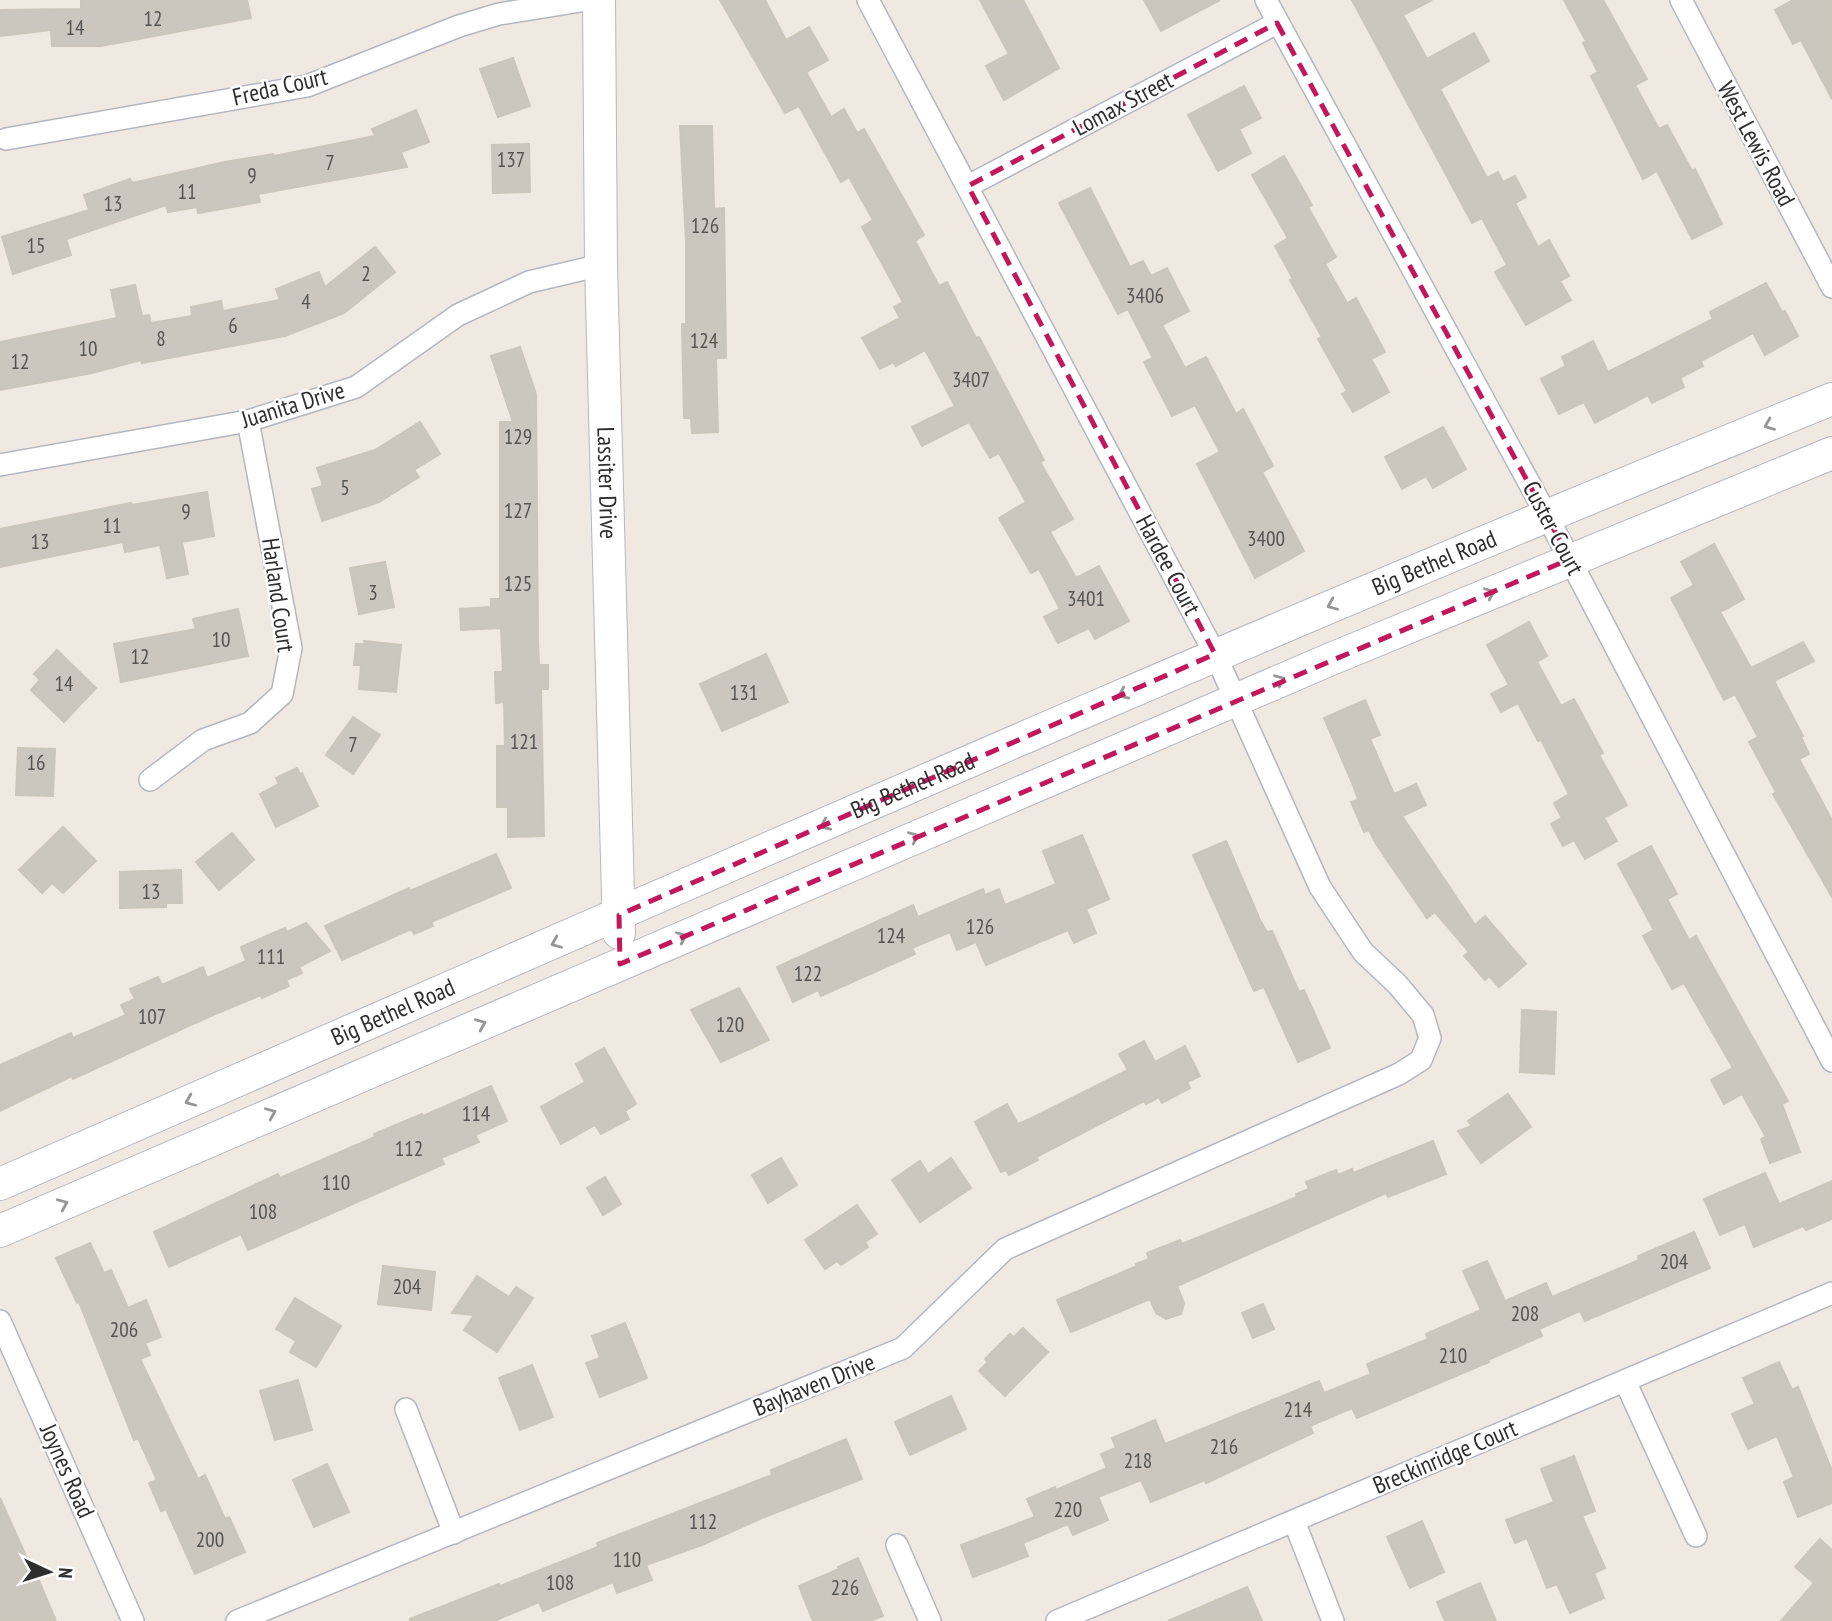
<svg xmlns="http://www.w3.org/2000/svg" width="1832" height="1621" font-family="'PT Sans Narrow',sans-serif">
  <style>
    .building { fill: #cbc7bf; stroke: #cbc5ba; stroke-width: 2 }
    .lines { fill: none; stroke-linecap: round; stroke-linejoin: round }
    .street-casing { stroke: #b4b7c1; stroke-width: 24 }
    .secondary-casing { stroke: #b4b7c1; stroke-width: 34 }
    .street { stroke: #fff; stroke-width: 21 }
    .secondary { stroke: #fff; stroke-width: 32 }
    .oneway { stroke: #969696 }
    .marked { fill: none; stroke: #c2185b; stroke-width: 5; stroke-dasharray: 14 9; stroke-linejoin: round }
    .labels { text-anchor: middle; stroke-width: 5; stroke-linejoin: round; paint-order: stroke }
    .number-label { font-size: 21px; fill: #555452 }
    .street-label { font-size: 24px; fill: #2e2e2e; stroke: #fff }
  </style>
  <rect width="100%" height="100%" fill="#efe9e1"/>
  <g class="building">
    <path d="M 81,0 L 247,0 L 251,18 L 101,46 L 52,46 L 51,30 L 0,36 L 0,10 L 81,9 Z"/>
    <path d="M 720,0 L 765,0 L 786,40 L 809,27 L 828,60 L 806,72 L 831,117 L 844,109 L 857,133 L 864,129 L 924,235 L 915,241 L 939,286 L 947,282 L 976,338 L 979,337 L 1044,460 L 1040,462 L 1073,519 L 1050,532 L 1076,578 L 1099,566 L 1129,621 L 1095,639 L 1089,628 L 1058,643 L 1044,617 L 1060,609 L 1039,569 L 1031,573 L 999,518 L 1026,502 L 999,453 L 990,458 L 969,422 L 922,446 L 912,427 L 955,406 L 925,350 L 896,366 L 893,362 L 880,369 L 862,338 L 900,318 L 894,307 L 903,302 L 862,227 L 873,220 L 849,177 L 841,182 L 799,106 L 785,113 Z"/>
    <path d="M 980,0 L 1023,0 L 1059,68 L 1004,100 L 986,66 L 1009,54 Z"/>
    <path d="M 1144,0 L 1220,0 L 1161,31 Z"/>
    <path d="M 1352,0 L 1432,0 L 1403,15 L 1427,59 L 1474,33 L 1489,61 L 1440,89 L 1487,178 L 1498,172 L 1503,182 L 1515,176 L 1526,197 L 1515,203 L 1538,247 L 1549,240 L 1569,276 L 1560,281 L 1571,300 L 1526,325 L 1495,272 L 1507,265 L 1482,218 L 1472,223 Z"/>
    <path d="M 1564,0 L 1603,0 L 1647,79 L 1635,85 L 1659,129 L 1667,125 L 1692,171 L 1695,169 L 1722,224 L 1692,239 L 1657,171 L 1643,179 L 1591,76 L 1598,72 L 1583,43 L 1586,41 Z"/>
    <path d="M 1793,0 L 1832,0 L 1832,99 L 1801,40 L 1793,44 L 1775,10 Z"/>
    <path d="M 513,58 L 530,106 L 498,117 L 480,69 Z"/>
    <path d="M 1244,86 L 1261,118 L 1239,129 L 1251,153 L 1218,171 L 1188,115 Z"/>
    <path d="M 416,110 L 429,142 L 401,152 L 407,167 L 258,194 L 260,202 L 198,213 L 197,207 L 168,212 L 166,205 L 66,239 L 71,255 L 13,274 L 2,237 L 89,210 L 84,195 L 130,179 L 132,183 L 225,162 L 273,154 L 274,156 L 375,136 L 372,129 Z"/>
    <path d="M 680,126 L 712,126 L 714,209 L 724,208 L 726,358 L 716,358 L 718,432 L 692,433 L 691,418 L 684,418 L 682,324 L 686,324 L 686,242 Z"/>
    <path d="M 529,144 L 530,192 L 493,193 L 492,145 Z"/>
    <path d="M 1284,156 L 1312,205 L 1308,207 L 1336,257 L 1325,264 L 1347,303 L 1356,298 L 1385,352 L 1371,359 L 1389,392 L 1353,412 L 1342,394 L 1347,391 L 1318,339 L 1322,337 L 1290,280 L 1293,279 L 1275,246 L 1288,238 L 1252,175 Z"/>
    <path d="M 1090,188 L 1130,267 L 1143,261 L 1151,276 L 1167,268 L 1189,311 L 1162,325 L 1185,368 L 1206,357 L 1236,414 L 1243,409 L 1273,466 L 1262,472 L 1304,551 L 1255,578 L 1197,464 L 1220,452 L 1195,405 L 1172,416 L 1144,362 L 1153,358 L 1128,309 L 1118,314 L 1059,203 Z"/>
    <path d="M 375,247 L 395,272 L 344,313 L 285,336 L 142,363 L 141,360 L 92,373 L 0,390 L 0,342 L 117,318 L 111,290 L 135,285 L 142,316 L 149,315 L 151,323 L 192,316 L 191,307 L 221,301 L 223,311 L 280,300 L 276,289 L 319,272 L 325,287 Z"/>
    <path d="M 1766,283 L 1782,312 L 1785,311 L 1798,336 L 1765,355 L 1753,333 L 1701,361 L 1703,366 L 1680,378 L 1684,387 L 1652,403 L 1648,395 L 1595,423 L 1584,402 L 1559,414 L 1541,379 L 1566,366 L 1562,357 L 1593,341 L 1608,372 L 1713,319 L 1710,312 Z"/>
    <path d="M 520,347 L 536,394 L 538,641 L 539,665 L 548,665 L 548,689 L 541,689 L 544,836 L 508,837 L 508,807 L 497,807 L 497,746 L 505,746 L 504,702 L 496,703 L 495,672 L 503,672 L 501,628 L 461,630 L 460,609 L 491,607 L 491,599 L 500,599 L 500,422 L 513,422 L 491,356 Z"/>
    <path d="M 420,422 L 440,454 L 414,470 L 419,477 L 379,502 L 322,521 L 312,489 L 323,486 L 317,468 L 375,450 Z"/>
    <path d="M 1443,427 L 1466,469 L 1433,488 L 1426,476 L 1402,489 L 1385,457 Z"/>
    <path d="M 207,492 L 214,536 L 182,542 L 188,574 L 167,578 L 160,545 L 125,552 L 123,542 L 0,567 L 0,529 L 131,503 L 132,505 Z"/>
    <path d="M 1714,544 L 1744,599 L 1720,612 L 1751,668 L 1803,642 L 1814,661 L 1774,681 L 1803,736 L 1801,737 L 1809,754 L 1799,759 L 1832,820 L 1832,897 L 1773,794 L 1776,792 L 1749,742 L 1758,737 L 1735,694 L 1724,700 L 1671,598 L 1694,585 L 1681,562 Z"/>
    <path d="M 385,562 L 394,607 L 359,614 L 350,568 Z"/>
    <path d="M 238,609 L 248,656 L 121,682 L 114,644 L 196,629 L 193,619 Z"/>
    <path d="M 1529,622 L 1547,656 L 1537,662 L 1561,706 L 1574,699 L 1603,753 L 1599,755 L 1627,805 L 1604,818 L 1617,841 L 1585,859 L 1574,840 L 1563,846 L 1551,824 L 1562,818 L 1554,803 L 1569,794 L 1541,740 L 1538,741 L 1518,703 L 1501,712 L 1491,694 L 1509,685 L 1487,645 Z"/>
    <path d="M 364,641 L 401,645 L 396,692 L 359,689 L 361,665 L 354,665 L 356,644 L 365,644 Z"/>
    <path d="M 57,650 L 96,688 L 64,722 L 31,690 L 40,680 L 34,674 Z"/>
    <path d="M 766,654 L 788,702 L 722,731 L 700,684 Z"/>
    <path d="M 1365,700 L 1380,735 L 1370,739 L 1394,794 L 1416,784 L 1426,805 L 1402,816 L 1475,925 L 1485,916 L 1526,964 L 1499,987 L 1489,976 L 1485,980 L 1464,956 L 1469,952 L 1435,912 L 1427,918 L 1376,844 L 1369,830 L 1364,832 L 1351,802 L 1358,800 L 1353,785 L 1324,718 Z"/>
    <path d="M 353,717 L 380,735 L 353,774 L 326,755 Z"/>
    <path d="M 18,748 L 55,749 L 53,796 L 16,795 Z"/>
    <path d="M 297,768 L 300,774 L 302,773 L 318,806 L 276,827 L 260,794 L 279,784 L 276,778 Z"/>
    <path d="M 63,827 L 96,861 L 63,893 L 52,883 L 42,893 L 19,870 Z"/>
    <path d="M 232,833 L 254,860 L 219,890 L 196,862 Z"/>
    <path d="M 1082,835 L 1109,899 L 1086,909 L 1096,933 L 1074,943 L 1068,930 L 986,965 L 976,942 L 957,950 L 950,932 L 912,948 L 915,954 L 821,996 L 818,990 L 793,1002 L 777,967 L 913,905 L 918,917 L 983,889 L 985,895 L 999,889 L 1005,905 L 1056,884 L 1043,851 Z"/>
    <path d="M 1226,841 L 1260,920 L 1267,932 L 1272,931 L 1299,992 L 1304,990 L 1330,1048 L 1298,1062 L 1264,987 L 1254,991 L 1193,855 Z"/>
    <path d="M 1651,846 L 1677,894 L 1667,899 L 1689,940 L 1696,936 L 1788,1101 L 1782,1104 L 1800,1152 L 1770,1163 L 1761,1139 L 1766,1137 L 1742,1094 L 1724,1104 L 1711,1080 L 1733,1068 L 1684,983 L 1672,989 L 1643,936 L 1654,930 L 1618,864 Z"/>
    <path d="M 496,854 L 511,888 L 431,922 L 433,926 L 414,934 L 412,930 L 409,930 L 342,960 L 325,926 L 409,888 L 410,891 Z"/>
    <path d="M 181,870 L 182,903 L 166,903 L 166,907 L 120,908 L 120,872 Z"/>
    <path d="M 306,923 L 330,951 L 299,967 L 302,973 L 286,980 L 289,986 L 262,998 L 261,995 L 206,1018 L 73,1079 L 72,1076 L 0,1111 L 0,1065 L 71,1033 L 73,1038 L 126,1015 L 121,1005 L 135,999 L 130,989 L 158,977 L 162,985 L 203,967 L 207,978 L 246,961 L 241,947 L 285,928 L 287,932 Z"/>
    <path d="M 739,988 L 769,1040 L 721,1062 L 691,1010 Z"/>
    <path d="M 1522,1010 L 1556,1012 L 1554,1074 L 1520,1072 Z"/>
    <path d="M 1144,1041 L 1155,1062 L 1185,1046 L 1200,1076 L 1187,1082 L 1190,1088 L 1162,1103 L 1159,1097 L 1146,1104 L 1144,1101 L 1036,1157 L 1038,1160 L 1009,1175 L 1006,1170 L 1001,1172 L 975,1122 L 1007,1104 L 1018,1124 L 1032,1118 L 1128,1070 L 1119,1054 Z"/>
    <path d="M 604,1048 L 636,1104 L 625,1111 L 629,1119 L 601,1134 L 595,1125 L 561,1144 L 541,1107 L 585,1082 L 576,1064 Z"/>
    <path d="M 491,1086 L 507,1121 L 475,1135 L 479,1142 L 441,1158 L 444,1164 L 248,1250 L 241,1234 L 169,1267 L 154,1232 L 278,1174 L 280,1178 L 375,1137 L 374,1134 L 422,1114 L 423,1116 Z"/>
    <path d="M 1508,1094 L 1531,1127 L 1481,1163 L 1458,1131 L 1472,1126 L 1468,1121 Z"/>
    <path d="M 1433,1141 L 1446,1174 L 1388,1197 L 1386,1193 L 1177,1286 L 1184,1303 L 1181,1314 L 1166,1319 L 1156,1313 L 1150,1299 L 1071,1332 L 1057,1300 L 1137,1266 L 1136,1264 L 1149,1259 L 1147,1253 L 1180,1240 L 1182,1244 L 1297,1197 L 1296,1194 L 1309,1189 L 1306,1182 L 1336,1170 L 1338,1175 L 1352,1169 L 1353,1173 Z"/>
    <path d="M 781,1158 L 797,1185 L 768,1203 L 752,1175 Z"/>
    <path d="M 951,1158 L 971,1188 L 920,1222 L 892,1180 L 920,1161 L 928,1174 Z"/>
    <path d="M 1765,1173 L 1779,1204 L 1832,1181 L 1832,1219 L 1806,1230 L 1803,1226 L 1754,1247 L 1745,1224 L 1720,1235 L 1704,1199 Z"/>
    <path d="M 605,1177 L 621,1204 L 603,1215 L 587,1188 Z"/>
    <path d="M 857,1205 L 877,1234 L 865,1242 L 868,1247 L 841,1265 L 837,1261 L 825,1269 L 805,1240 Z"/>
    <path d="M 1694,1232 L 1710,1268 L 1585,1321 L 1580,1311 L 1539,1329 L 1542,1336 L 1488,1360 L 1489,1362 L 1357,1418 L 1352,1408 L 1310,1426 L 1313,1433 L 1206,1483 L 1205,1480 L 1151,1502 L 1141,1480 L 1098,1497 L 1108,1520 L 1073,1535 L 1068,1524 L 1023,1543 L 1028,1556 L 973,1577 L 961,1545 L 1035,1517 L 1027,1499 L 1055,1487 L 1056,1490 L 1107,1468 L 1101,1454 L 1116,1448 L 1112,1438 L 1155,1420 L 1165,1444 L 1319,1381 L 1324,1393 L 1371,1374 L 1367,1364 L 1428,1339 L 1426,1334 L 1481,1310 L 1463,1271 L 1487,1261 L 1505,1301 L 1546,1283 L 1552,1297 L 1639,1260 L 1638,1256 Z"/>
    <path d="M 90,1243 L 104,1273 L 111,1270 L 128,1308 L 146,1300 L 161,1337 L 145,1343 L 150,1355 L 140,1359 L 198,1479 L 205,1475 L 225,1519 L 229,1517 L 245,1552 L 195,1574 L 166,1509 L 161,1511 L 149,1483 L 157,1480 L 138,1438 L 134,1440 L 79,1302 L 77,1303 L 56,1258 Z"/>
    <path d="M 383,1266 L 435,1272 L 431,1310 L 378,1304 Z"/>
    <path d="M 477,1276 L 509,1297 L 516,1287 L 533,1298 L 497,1352 L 464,1330 L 474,1315 L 452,1313 Z"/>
    <path d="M 295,1298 L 341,1326 L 316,1367 L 290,1352 L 296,1341 L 276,1329 Z"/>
    <path d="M 1263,1304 L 1274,1329 L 1253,1338 L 1242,1313 Z"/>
    <path d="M 625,1323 L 647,1378 L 600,1397 L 586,1363 L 600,1358 L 592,1336 Z"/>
    <path d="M 1023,1328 L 1048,1352 L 1005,1396 L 979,1371 L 988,1362 L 985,1359 L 1010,1334 L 1014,1337 Z"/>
    <path d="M 1779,1362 L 1792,1390 L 1798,1387 L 1832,1471 L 1832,1503 L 1798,1517 L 1784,1482 L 1794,1477 L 1777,1436 L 1748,1449 L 1732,1414 L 1755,1404 L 1743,1378 Z"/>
    <path d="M 532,1365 L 553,1417 L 520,1430 L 499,1378 Z"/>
    <path d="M 298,1380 L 312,1430 L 275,1440 L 260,1391 Z"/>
    <path d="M 951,1396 L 966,1429 L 910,1455 L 895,1422 Z"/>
    <path d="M 846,1439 L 862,1479 L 762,1518 L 702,1545 L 646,1565 L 652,1580 L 617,1593 L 613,1582 L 543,1611 L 539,1602 L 494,1621 L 410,1621 L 410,1619 L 499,1584 L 500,1586 L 598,1547 L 597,1543 L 772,1475 L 771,1470 Z"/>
    <path d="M 1574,1456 L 1595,1511 L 1582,1516 L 1605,1568 L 1594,1573 L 1604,1598 L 1570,1613 L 1557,1584 L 1547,1588 L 1527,1538 L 1515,1543 L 1506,1520 L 1554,1502 L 1541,1469 Z"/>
    <path d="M 327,1464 L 349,1512 L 314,1527 L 293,1480 Z"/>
    <path d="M 0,1498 L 30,1565 L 32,1564 L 56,1621 L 0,1621 Z"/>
    <path d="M 1422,1521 L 1444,1572 L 1410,1588 L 1387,1537 Z"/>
    <path d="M 1820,1539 L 1832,1550 L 1832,1621 L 1781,1621 L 1814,1583 L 1795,1567 Z"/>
    <path d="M 858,1558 L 883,1616 L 870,1621 L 813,1621 L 799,1586 L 839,1569 L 838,1567 Z"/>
    <path d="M 1480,1583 L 1496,1621 L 1445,1621 L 1437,1602 Z"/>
    <path d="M 1247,1587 L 1262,1621 L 1168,1621 Z"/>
  </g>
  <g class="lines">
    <defs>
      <g id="street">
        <path d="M 1266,0 L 1546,514 L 1832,1061"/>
        <path d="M 1681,0 L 1832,287"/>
        <path d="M 6,139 L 307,86 L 459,26 L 499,14 L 587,0"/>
        <path d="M 968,186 L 1277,23"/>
        <path d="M 0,465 L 248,421 L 356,387 L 458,315 L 529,282 L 601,265"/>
        <path d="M 150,780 L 203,740 L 250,723 L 282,694 L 291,648 L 248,421"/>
        <path d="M 0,1321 L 133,1621"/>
        <path d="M 1625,1381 L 1696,1536"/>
        <path d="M 406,1409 L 454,1533"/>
        <path d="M 1294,1521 L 1333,1621"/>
        <path d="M 897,1545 L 930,1621"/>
        <path d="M 237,1621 L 903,1348 L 1005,1249 L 1399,1074 L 1421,1060 L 1430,1038 L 1423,1015 L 1397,984 L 1363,952 L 1320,887 L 1215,654 L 868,0"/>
        <path d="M 1057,1621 L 1832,1293"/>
      </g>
      <g id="secondary">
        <path id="s1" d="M 599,0 L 601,265 L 619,933"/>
        <path id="s2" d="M 0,1184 C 609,919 1216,648 1832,399"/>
        <path d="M 0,1231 L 1331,659 L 1832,453"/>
      </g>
    </defs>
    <use href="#street" class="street-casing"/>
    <use href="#secondary" class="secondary-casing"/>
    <use href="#street" class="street"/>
    <use href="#secondary" class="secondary"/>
  </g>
  <defs><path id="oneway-chevron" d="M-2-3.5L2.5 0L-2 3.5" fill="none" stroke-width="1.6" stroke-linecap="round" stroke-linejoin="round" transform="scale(1.75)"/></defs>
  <g class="oneway">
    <use href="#oneway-chevron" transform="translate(1769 425) rotate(158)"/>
    <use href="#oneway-chevron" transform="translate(1490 593) rotate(-23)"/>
    <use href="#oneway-chevron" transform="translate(1332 605) rotate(157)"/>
    <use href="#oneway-chevron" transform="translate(1280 680) rotate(-23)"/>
    <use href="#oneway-chevron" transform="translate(1123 694) rotate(156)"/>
    <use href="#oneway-chevron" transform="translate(825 825) rotate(156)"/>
    <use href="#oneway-chevron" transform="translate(914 837) rotate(-23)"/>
    <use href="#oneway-chevron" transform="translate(682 937) rotate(-23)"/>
    <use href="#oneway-chevron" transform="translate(556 943) rotate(157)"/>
    <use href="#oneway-chevron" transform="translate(481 1024) rotate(-23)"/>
    <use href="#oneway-chevron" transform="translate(190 1101) rotate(157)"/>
    <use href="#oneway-chevron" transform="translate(271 1113) rotate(-23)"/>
    <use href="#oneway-chevron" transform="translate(63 1204) rotate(-23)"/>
  </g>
  <path class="marked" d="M 1277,23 L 1570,559 L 620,964 L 619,915 L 1215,654 L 968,186 Z"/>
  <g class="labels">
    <g class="number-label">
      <text x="153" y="26">12</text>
      <text x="75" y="35">14</text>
      <text x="511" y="167">137</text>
      <text x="330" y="170">7</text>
      <text x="252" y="183">9</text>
      <text x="187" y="199">11</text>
      <text x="113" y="211">13</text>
      <text x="705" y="233">126</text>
      <text x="36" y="253">15</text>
      <text x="366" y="281">2</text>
      <text x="1145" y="303">3406</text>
      <text x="306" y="309">4</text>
      <text x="233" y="333">6</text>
      <text x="161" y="346">8</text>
      <text x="704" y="348">124</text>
      <text x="88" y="356">10</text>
      <text x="20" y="369">12</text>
      <text x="971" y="387">3407</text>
      <text x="518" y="444">129</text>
      <text x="345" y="495">5</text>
      <text x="518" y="518">127</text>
      <text x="186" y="519">9</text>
      <text x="112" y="533">11</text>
      <text x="1266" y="546">3400</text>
      <text x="40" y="549">13</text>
      <text x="518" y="591">125</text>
      <text x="373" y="600">3</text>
      <text x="1086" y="606">3401</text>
      <text x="221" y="647">10</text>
      <text x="140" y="664">12</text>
      <text x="64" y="691">14</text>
      <text x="744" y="700">131</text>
      <text x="524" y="749">121</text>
      <text x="353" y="752">7</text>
      <text x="36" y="770">16</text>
      <text x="151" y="899">13</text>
      <text x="980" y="934">126</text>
      <text x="891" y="943">124</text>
      <text x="271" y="964">111</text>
      <text x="808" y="981">122</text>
      <text x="152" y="1024">107</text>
      <text x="730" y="1032">120</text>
      <text x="476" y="1121">114</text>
      <text x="409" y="1156">112</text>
      <text x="336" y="1190">110</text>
      <text x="263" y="1219">108</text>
      <text x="1674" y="1269">204</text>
      <text x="407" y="1294">204</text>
      <text x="1525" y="1321">208</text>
      <text x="124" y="1337">206</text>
      <text x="1453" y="1363">210</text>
      <text x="1298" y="1417">214</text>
      <text x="1224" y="1454">216</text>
      <text x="1138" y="1468">218</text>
      <text x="1068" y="1517">220</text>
      <text x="703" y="1529">112</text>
      <text x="210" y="1547">200</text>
      <text x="627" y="1567">110</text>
      <text x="560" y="1590">108</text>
      <text x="845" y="1595">226</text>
    </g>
    <g class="street-label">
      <text transform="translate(280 87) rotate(-13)" y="8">Freda Court</text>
      <text transform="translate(1123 104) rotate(-28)" y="8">Lomax Street</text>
      <text transform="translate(1756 144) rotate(62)" y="8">West Lewis Road</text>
      <text transform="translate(293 405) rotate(-17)" y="8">Juanita Drive</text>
      <text dy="8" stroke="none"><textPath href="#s1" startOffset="483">Lassiter Drive</textPath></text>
      <text transform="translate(1553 528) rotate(62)" y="8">Custer Court</text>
      <text dy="8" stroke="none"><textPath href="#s2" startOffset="1563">Big Bethel Road</textPath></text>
      <text transform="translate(1168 565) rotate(62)" y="8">Hardee Court</text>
      <text transform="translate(278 595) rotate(82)" y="8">Harland Court</text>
      <text dy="8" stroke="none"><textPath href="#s2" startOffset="996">Big Bethel Road</textPath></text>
      <text dy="8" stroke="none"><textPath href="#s2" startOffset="429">Big Bethel Road</textPath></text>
      <text transform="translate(814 1385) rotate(-22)" y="8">Bayhaven Drive</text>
      <text transform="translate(1445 1457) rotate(-23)" y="8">Breckinridge Court</text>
      <text transform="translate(67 1471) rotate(66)" y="8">Joynes Road</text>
    </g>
  </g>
  <g transform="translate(49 1572) rotate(94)" stroke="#ffffff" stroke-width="5" paint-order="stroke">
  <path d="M0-5L12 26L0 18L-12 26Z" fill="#2e2e2e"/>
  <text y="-10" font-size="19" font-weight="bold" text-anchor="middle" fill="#2e2e2e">N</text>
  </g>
</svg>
